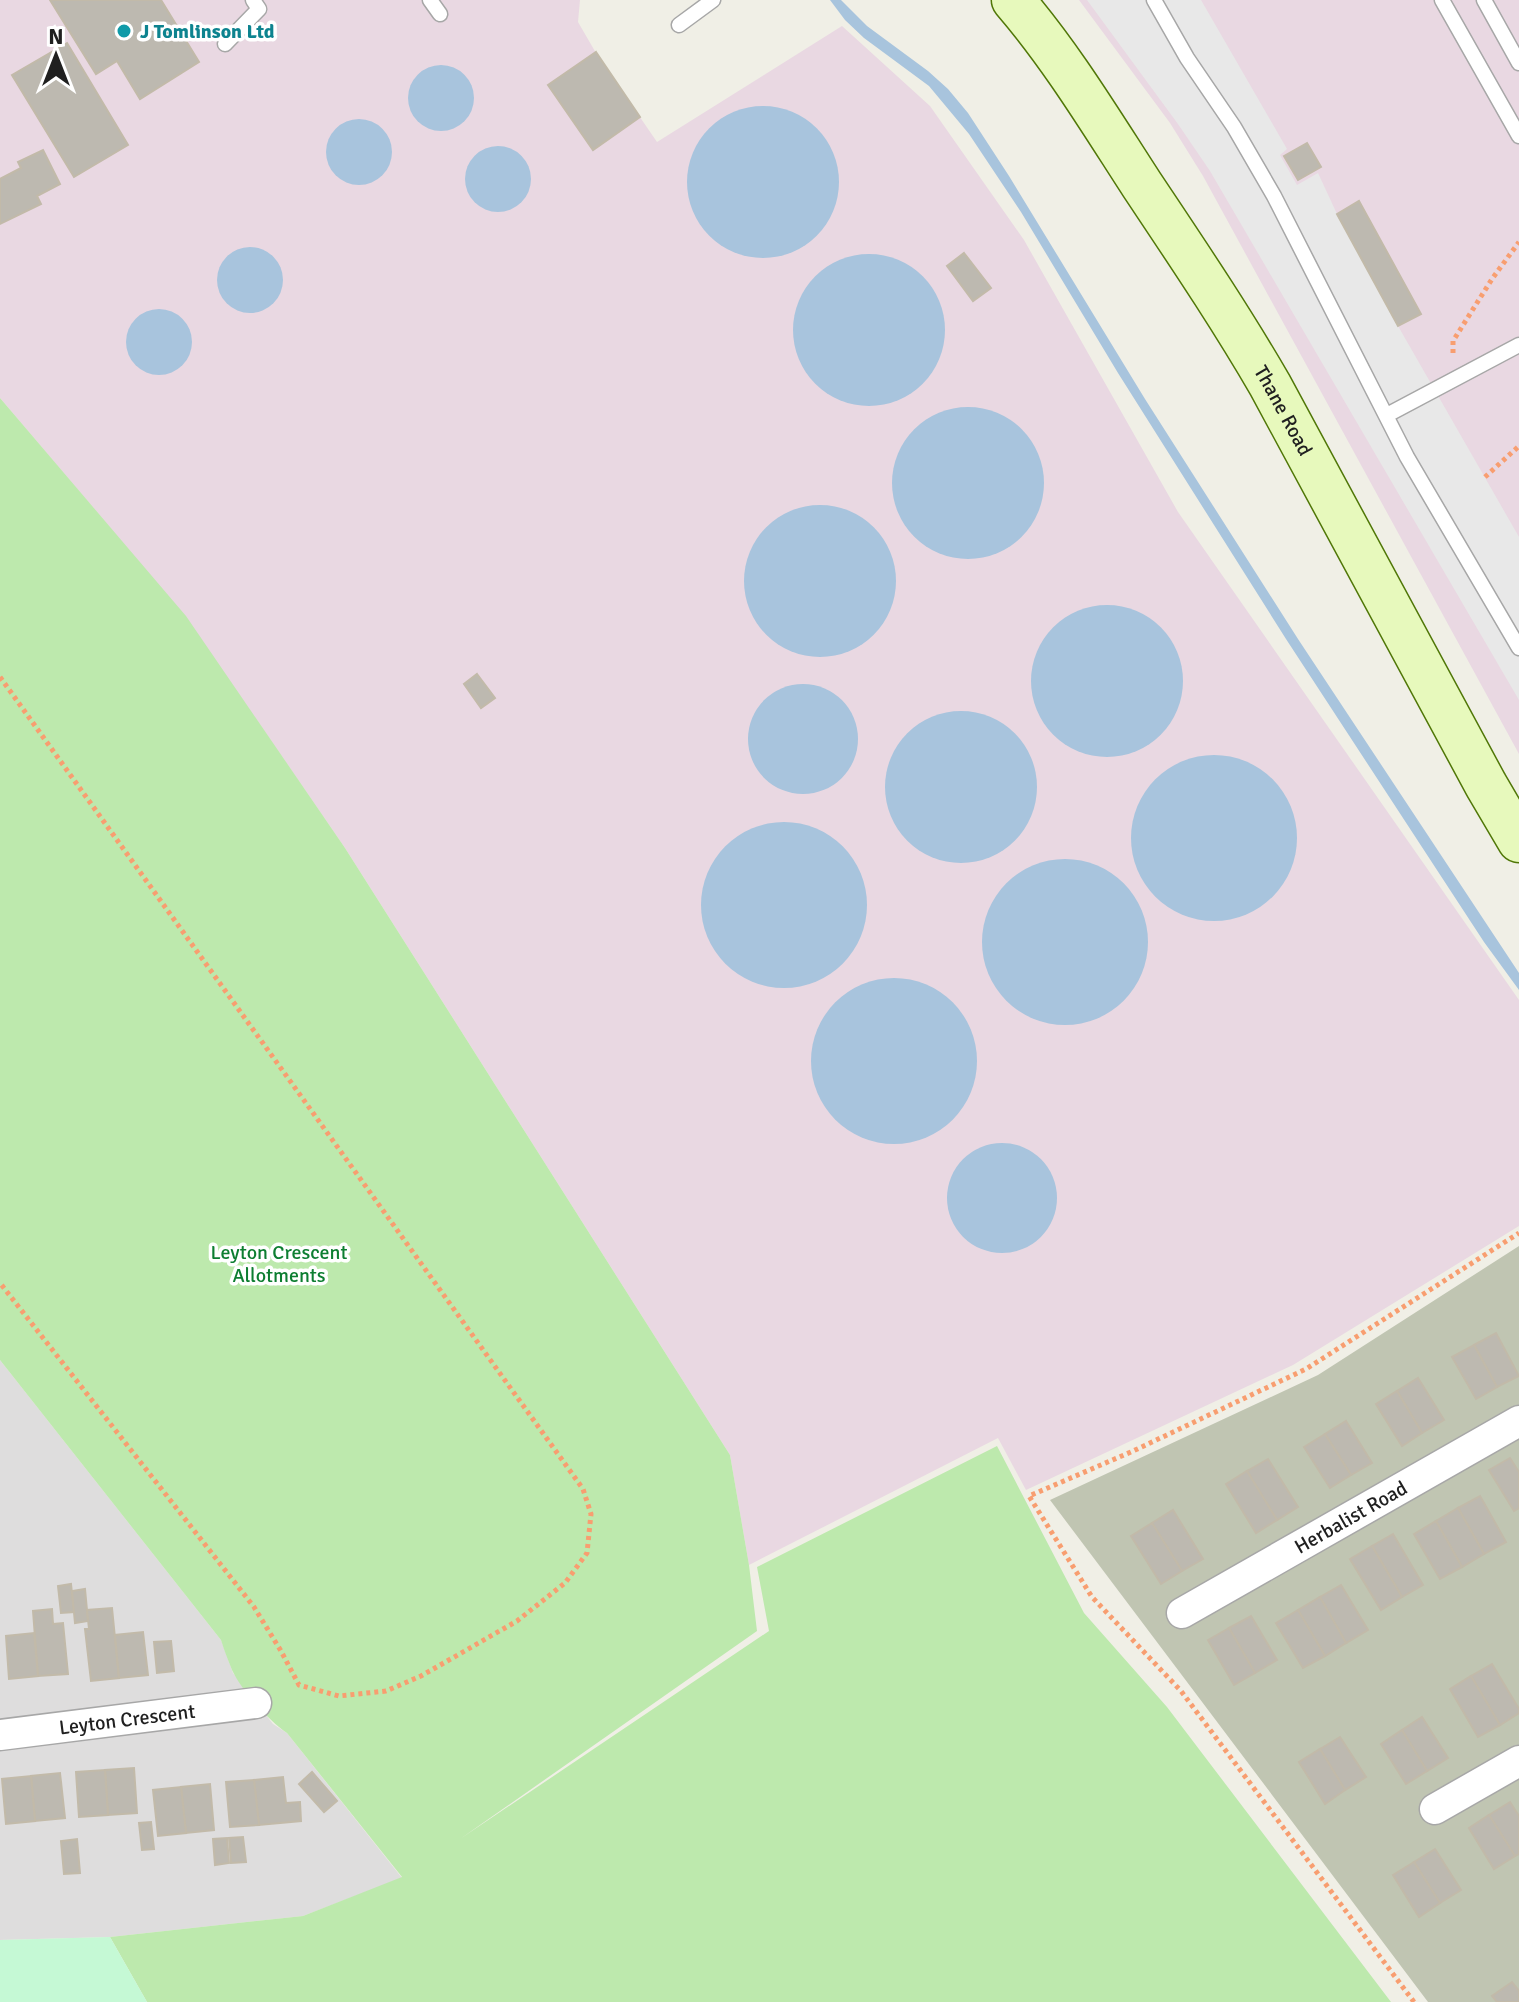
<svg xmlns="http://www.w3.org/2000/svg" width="1519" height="2002" font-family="Signika,sans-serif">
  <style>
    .residential { fill: #dedddd }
    .industrial { fill: #e9d8e2 }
    .construction { fill: #c0c5b2 }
    .grass { fill: #bde9ad }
    .park { fill: #c5f9d5 }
    .parking { fill: #e8e8e8 }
    .water { fill: #a8c4dd }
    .building { fill: #bdb9b0; stroke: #c2baa9; stroke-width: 2 }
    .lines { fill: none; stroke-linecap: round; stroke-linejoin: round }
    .lane-casing { stroke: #a7a7a7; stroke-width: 17 }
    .street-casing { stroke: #a7a7a7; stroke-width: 33 }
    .secondary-casing { stroke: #507707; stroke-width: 45 }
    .path { stroke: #f89e70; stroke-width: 5; stroke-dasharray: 4 4; stroke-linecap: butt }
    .lane { stroke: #fff; stroke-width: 14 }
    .street { stroke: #fff; stroke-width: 30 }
    .secondary { stroke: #e7f9bc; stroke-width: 42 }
    .culture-dot { fill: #0f9aa8; stroke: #fff; stroke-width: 3 }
    .labels { text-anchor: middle; stroke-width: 7; stroke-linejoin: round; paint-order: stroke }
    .culture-label { font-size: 20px; font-weight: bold; fill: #0d838f; stroke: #fff; text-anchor: start }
    .street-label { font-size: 20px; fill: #202020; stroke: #fff }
    .park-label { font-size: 20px; fill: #0d7e31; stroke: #fff }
  </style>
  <rect width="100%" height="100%" fill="#f0efe6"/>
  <path class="residential" d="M 0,1360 L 221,1640 L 233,1673 L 273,1724 L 287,1733 L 402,1878 L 303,1916 L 110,1937 L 0,1940 Z"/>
  <g class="industrial">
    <path d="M 0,0 L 580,0 L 578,22 L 596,53 L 657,142 L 842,26 L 930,106 L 1024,240 L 1178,512 L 1519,1000 L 1519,1226 L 1293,1365 L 1026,1490 L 998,1438 L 749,1565 L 730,1455 L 345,848 L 185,616 L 0,398 Z"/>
    <path d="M 1079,0 L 1519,0 L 1519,754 L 1203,176 L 1170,123 Z"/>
  </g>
  <path class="construction" d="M 1519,1246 L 1519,2002 L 1428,2002 L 1050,1500 L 1318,1375 Z"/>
  <path class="grass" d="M 0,398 L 186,616 L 345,848 L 730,1455 L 749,1565 L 757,1631 L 460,1839 L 769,1631 L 757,1567 L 997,1446 L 1084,1613 L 1167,1707 L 1391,2002 L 147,2002 L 110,1937 L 303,1916 L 402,1877 L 287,1733 C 268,1720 242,1691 232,1670 C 228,1660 224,1650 221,1640 L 0,1360 Z"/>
  <path class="park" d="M 110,1937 L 147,2002 L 0,2002 L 0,1940 Z"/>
  <path class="parking" d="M 1087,0 L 1201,0 L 1287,149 L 1280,155 L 1297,185 L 1318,173 L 1337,214 L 1398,326 L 1519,537 L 1519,700 L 1210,171 L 1178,124 Z"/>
  <g class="water">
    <path d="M 830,0 L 841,0 L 867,26 L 928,71 L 948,89 L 968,113 L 1009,176 L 1145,399 L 1298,639 L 1519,973 L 1519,990 L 1484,942 L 1286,639 L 1118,373 L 1021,212 L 969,134 L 929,86 L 864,38 L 845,20 Z"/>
    <circle cx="441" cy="98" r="33"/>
    <circle cx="763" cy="182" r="76"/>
    <circle cx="359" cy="152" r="33"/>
    <circle cx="498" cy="179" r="33"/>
    <circle cx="250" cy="280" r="33"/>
    <circle cx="869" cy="330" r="76"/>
    <circle cx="159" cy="342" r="33"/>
    <circle cx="968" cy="483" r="76"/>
    <circle cx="820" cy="581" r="76"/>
    <circle cx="1107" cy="681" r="76"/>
    <circle cx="803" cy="739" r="55"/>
    <circle cx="961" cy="787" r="76"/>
    <circle cx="1214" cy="838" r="83"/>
    <circle cx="784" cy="905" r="83"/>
    <circle cx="1065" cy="942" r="83"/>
    <circle cx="894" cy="1061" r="83"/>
    <circle cx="1002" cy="1198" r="55"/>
  </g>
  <g class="building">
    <path d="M 50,0 L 161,0 L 199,62 L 140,99 L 117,61 L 96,74 Z"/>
    <path d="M 67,43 L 128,145 L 74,177 L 12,75 Z"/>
    <path d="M 596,52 L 640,117 L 593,150 L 548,85 Z"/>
    <path d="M 1307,143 L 1321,167 L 1298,180 L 1284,156 Z"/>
    <path d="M 43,150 L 60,184 L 37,196 L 41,204 L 0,224 L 0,179 L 21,168 L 18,162 Z"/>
    <path d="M 1359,201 L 1421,314 L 1398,326 L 1337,214 Z"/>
    <path d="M 964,253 L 991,288 L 973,301 L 947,266 Z"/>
    <path d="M 477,674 L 495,698 L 481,708 L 464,684 Z"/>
    <path d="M 1496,1333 L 1519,1376 L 1497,1387 L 1474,1345 Z"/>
    <path d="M 1474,1345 L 1497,1387 L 1476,1399 L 1452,1357 Z"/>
    <path d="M 1418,1378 L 1444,1420 L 1422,1433 L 1397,1391 Z"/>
    <path d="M 1397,1391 L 1422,1433 L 1402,1446 L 1376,1404 Z"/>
    <path d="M 1346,1421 L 1372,1463 L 1351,1475 L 1325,1434 Z"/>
    <path d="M 1325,1434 L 1351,1475 L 1330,1488 L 1304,1447 Z"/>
    <path d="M 1510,1458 L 1519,1472 L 1519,1508 L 1514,1511 L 1489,1470 Z"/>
    <path d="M 1268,1459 L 1298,1507 L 1277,1520 L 1247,1471 Z"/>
    <path d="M 1247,1471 L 1277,1520 L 1256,1533 L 1226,1484 Z"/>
    <path d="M 1480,1496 L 1506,1542 L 1484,1554 L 1458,1508 Z"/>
    <path d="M 1458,1508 L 1484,1554 L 1462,1567 L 1436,1521 Z"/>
    <path d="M 1173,1510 L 1203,1559 L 1182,1571 L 1152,1523 Z"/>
    <path d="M 1436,1521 L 1462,1567 L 1440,1579 L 1414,1534 Z"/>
    <path d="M 1152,1523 L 1182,1571 L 1161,1584 L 1131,1536 Z"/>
    <path d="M 1393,1534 L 1423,1585 L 1402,1597 L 1372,1546 Z"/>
    <path d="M 1372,1546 L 1402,1597 L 1381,1610 L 1350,1559 Z"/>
    <path d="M 71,1584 L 74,1612 L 61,1613 L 58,1586 Z"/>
    <path d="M 1341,1585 L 1368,1630 L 1346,1643 L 1320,1597 Z"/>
    <path d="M 85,1589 L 88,1621 L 75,1623 L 72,1591 Z"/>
    <path d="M 1320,1597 L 1346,1643 L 1325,1656 L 1298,1610 Z"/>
    <path d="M 112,1608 L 119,1678 L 91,1681 L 85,1629 L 89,1629 L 87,1610 Z"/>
    <path d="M 52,1609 L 53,1624 L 63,1623 L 68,1674 L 38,1676 L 33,1611 Z"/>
    <path d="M 1298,1610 L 1325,1656 L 1303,1668 L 1276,1623 Z"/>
    <path d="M 1251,1616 L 1277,1660 L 1255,1673 L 1229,1628 Z"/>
    <path d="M 1229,1628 L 1255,1673 L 1234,1685 L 1208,1640 Z"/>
    <path d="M 143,1632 L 148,1675 L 119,1678 L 115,1635 Z"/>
    <path d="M 34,1633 L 38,1676 L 9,1679 L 6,1636 Z"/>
    <path d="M 171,1641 L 174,1671 L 157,1673 L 154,1642 Z"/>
    <path d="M 1492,1664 L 1519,1709 L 1519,1713 L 1500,1725 L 1471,1676 Z"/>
    <path d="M 1471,1676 L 1500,1725 L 1478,1737 L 1450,1689 Z"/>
    <path d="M 1422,1717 L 1448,1758 L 1427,1771 L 1402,1730 Z"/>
    <path d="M 1402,1730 L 1427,1771 L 1406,1784 L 1381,1744 Z"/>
    <path d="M 1340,1737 L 1366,1777 L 1345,1790 L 1320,1749 Z"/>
    <path d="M 1320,1749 L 1345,1790 L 1325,1804 L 1299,1762 Z"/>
    <path d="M 134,1768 L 137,1813 L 108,1815 L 105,1770 Z"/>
    <path d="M 105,1770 L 108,1815 L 79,1817 L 76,1772 Z"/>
    <path d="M 312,1772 L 337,1801 L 324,1812 L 299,1784 Z"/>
    <path d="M 60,1773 L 65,1818 L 35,1821 L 31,1776 Z"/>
    <path d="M 31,1776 L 35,1821 L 6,1824 L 2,1779 Z"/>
    <path d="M 283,1777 L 286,1803 L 300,1802 L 301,1821 L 259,1825 L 254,1780 Z"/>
    <path d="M 254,1780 L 259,1825 L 230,1827 L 226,1782 Z"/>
    <path d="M 210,1784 L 214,1830 L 186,1833 L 181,1787 Z"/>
    <path d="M 181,1787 L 186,1833 L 158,1836 L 153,1790 Z"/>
    <path d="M 1510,1802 L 1519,1816 L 1519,1854 L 1515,1856 L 1489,1815 Z"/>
    <path d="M 1489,1815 L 1515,1856 L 1494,1869 L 1469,1828 Z"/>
    <path d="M 151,1822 L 154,1849 L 142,1850 L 139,1823 Z"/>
    <path d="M 243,1837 L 246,1862 L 231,1863 L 229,1838 Z"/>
    <path d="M 227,1838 L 229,1863 L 215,1865 L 213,1839 Z"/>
    <path d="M 77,1839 L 80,1873 L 64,1874 L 61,1841 Z"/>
    <path d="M 1435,1849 L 1461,1890 L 1440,1903 L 1414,1862 Z"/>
    <path d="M 1414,1862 L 1440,1903 L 1419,1917 L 1393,1875 Z"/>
    <path d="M 1512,1982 L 1519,1991 L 1519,2002 L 1497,2002 L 1492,1996 Z"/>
  </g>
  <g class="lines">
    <defs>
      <g id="lane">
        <path d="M 430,0 L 440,14"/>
        <path d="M 1154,0 L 1187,58 L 1234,127 L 1274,196 L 1407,457 L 1519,648"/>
        <path d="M 1442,0 L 1519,136"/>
        <path d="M 1484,0 L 1519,63"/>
        <path d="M 679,25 L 713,0"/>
        <path d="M 225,44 L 259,9 L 253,0"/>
        <path d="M 1387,415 L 1519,345"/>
      </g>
      <g id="street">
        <path id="s1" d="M 1182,1613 L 1519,1421"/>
        <path id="s2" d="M 0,1735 L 256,1703"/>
        <path d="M 1435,1809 L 1519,1761"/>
      </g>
      <g id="secondary">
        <path id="s3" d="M 1013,0 C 1062,57 1101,122 1142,185 C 1186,251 1230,316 1270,385 L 1486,785 L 1519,841"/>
      </g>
    </defs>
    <use href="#lane" class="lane-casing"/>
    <use href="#street" class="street-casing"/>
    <use href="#secondary" class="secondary-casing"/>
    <g class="path">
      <path d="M 1453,353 L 1453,341 L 1492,279 L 1519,242"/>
      <path d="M 1485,477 L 1519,446"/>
      <path d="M 0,677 L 583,1489 L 591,1514 L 587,1553 L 565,1583 L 517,1621 L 421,1676 L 386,1691 L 339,1696 L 299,1685 L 281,1651 L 254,1607 L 0,1283"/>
      <path d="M 1414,2002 L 1181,1691 L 1092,1597 L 1029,1496 L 1131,1452 L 1306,1369 L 1519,1233"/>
    </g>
    <use href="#lane" class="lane"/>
    <use href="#street" class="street"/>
    <use href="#secondary" class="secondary"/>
  </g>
  <circle class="culture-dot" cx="124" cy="31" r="8"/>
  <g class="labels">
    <g class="culture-label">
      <text x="140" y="38">J Tomlinson Ltd</text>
    </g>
    <g class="street-label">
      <text dy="7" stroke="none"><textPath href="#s3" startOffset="492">Thane Road</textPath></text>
      <text dy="7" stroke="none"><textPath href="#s1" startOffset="194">Herbalist Road</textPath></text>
      <text dy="7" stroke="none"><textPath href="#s2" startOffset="128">Leyton Crescent</textPath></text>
    </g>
    <g class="park-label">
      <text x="279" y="1259">Leyton Crescent<tspan x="279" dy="23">Allotments</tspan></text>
    </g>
  </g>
  <g transform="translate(56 56)" stroke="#ffffff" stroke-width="6" paint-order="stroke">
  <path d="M0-6L14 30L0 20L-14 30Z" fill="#202020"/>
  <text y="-12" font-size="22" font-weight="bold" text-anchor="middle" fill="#202020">N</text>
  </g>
</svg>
